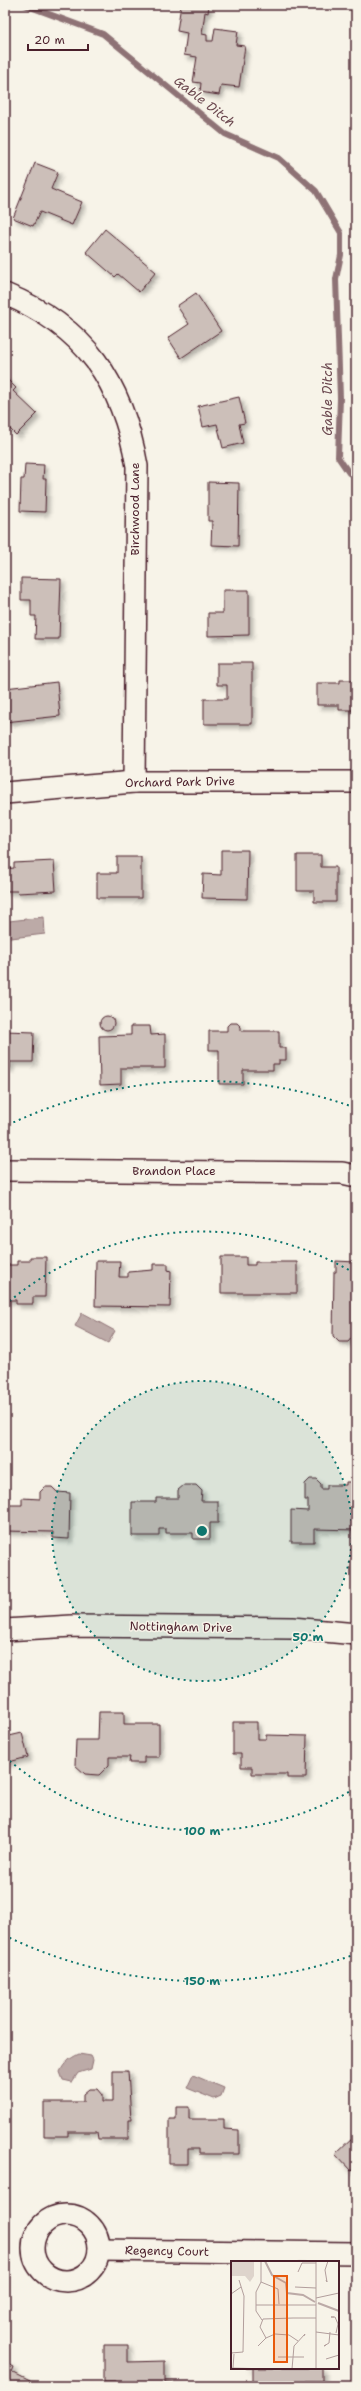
<svg xmlns="http://www.w3.org/2000/svg" width="361" height="2391" font-family="'Shantell Sans',sans-serif">
  <style>
    .water { fill: #bcaaa7; stroke: #8e7275 }
    .lines { fill: none; stroke-linecap: round; stroke-linejoin: round }
    .stream { stroke: #8e7275; stroke-width: 6 }
    .building { fill: #ccbfb9; stroke: #4a1f2b; filter: url(#shadow) }
    .street-casing { stroke: #4a1f2b; stroke-width: 24 }
    .street { stroke: #f7f3e8; stroke-width: 21 }
    .ring { fill: none; stroke: #0f766e; stroke-width: 2; stroke-dasharray: 2 4 }
    .labels { text-anchor: middle; stroke-width: 3; stroke-linejoin: round; paint-order: stroke }
    .street-label { font-size: 12px; fill: #4a1f2b; stroke: #f7f3e8 }
    .water-label { font-size: 13px; font-style: italic; fill: #6c4950; stroke: #f7f3e8 }
    .inset-river { fill: none; stroke: #bcaaa7; stroke-width: 2 }
    .inset-road { fill: none; stroke: #b29e9c; stroke-width: 1 }
    .view { fill: #e8590c; fill-opacity: 0.15; stroke: #e8590c; stroke-width: 2 }
    .inset-edge { fill: none; stroke: #4a1f2b; stroke-width: 2 }
    .centre { fill: #0f766e; stroke: #f7f3e8; stroke-width: 2 }
    .ring-label { font-size: 12px; text-anchor: middle; font-weight: bold; fill: #0f766e; stroke: #f7f3e8; stroke-width: 3; stroke-linejoin: round; paint-order: stroke }
  </style>
  <defs>
    <filter id="shadow"><feDropShadow dx="3.5" dy="3.5" stdDeviation="2" flood-color="#0004"/></filter>
  </defs>
  <rect width="100%" height="100%" fill="#f7f3e8"/>
  <filter id="ink" filterUnits="userSpaceOnUse"><feTurbulence type="fractalNoise" baseFrequency=".025" numOctaves="2"/><feDisplacementMap in="SourceGraphic" scale="8" xChannelSelector="R" yChannelSelector="G"/><feConvolveMatrix kernelMatrix="1 2 1 2 8 2 1 2 1" color-interpolation-filters="sRGB"/></filter>
  <g filter="url(#ink)">
    <g class="water">
      <path d="M 44,917 L 45,934 L 11,938 L 9,921 Z"/>
      <path d="M 82,1313 L 115,1331 L 108,1343 L 75,1326 Z"/>
      <path d="M 79,2054 L 91,2056 L 93,2060 L 91,2069 L 78,2073 L 72,2082 L 63,2080 L 60,2072 C 64,2063 70,2058 79,2054 Z"/>
      <path d="M 193,2075 L 224,2088 L 221,2096 L 214,2099 L 187,2088 Z"/>
    </g>
    <g class="lines">
      <path class="stream" d="M 25,5 L 103,34 L 225,134 L 279,158 L 316,191 L 341,233 L 341,255 L 336,279 L 340,398 L 338,457 L 349,473 L 356,475"/>
    </g>
    <g class="building">
      <path d="M 181,5 L 209,5 L 208,13 L 205,12 L 202,34 L 207,35 L 207,41 L 213,41 L 215,28 L 238,31 L 236,45 L 245,46 L 239,87 L 221,85 L 219,95 L 200,92 L 201,83 L 193,82 L 197,57 L 184,55 L 187,33 L 177,31 Z"/>
      <path d="M 35,163 L 58,172 L 51,189 L 82,202 L 72,225 L 40,212 L 33,226 L 13,218 Z"/>
      <path d="M 105,229 L 156,272 L 139,292 L 118,274 L 115,277 L 86,252 Z"/>
      <path d="M 196,293 L 221,331 L 181,358 L 168,338 L 189,324 L 177,306 Z"/>
      <path d="M 5,377 L 16,388 L 13,391 L 37,414 L 16,435 L 8,427 L 5,430 Z"/>
      <path d="M 239,397 L 245,423 L 239,424 L 243,443 L 223,448 L 217,424 L 203,427 L 198,406 Z"/>
      <path d="M 25,464 L 44,465 L 43,479 L 46,479 L 45,512 L 20,511 L 21,479 L 24,479 Z"/>
      <path d="M 208,482 L 239,483 L 238,546 L 211,545 L 212,521 L 208,521 Z"/>
      <path d="M 21,578 L 61,579 L 59,639 L 35,639 L 36,616 L 31,616 L 31,600 L 21,600 Z"/>
      <path d="M 223,590 L 249,590 L 249,635 L 208,636 L 208,613 L 223,613 Z"/>
      <path d="M 217,663 L 252,663 L 252,724 L 204,724 L 204,699 L 227,699 L 227,685 L 217,685 Z"/>
      <path d="M 340,680 L 356,680 L 356,710 L 339,710 L 339,705 L 317,705 L 317,683 L 340,683 Z"/>
      <path d="M 57,682 L 60,716 L 5,722 L 5,688 Z"/>
      <path d="M 221,850 L 248,850 L 247,899 L 202,898 L 203,874 L 221,875 Z"/>
      <path d="M 297,855 L 321,855 L 321,867 L 336,867 L 336,902 L 314,902 L 314,891 L 297,891 Z"/>
      <path d="M 117,857 L 141,857 L 141,898 L 97,898 L 97,873 L 117,873 Z"/>
      <path d="M 54,861 L 56,891 L 18,893 L 17,891 L 5,891 L 5,869 L 14,868 L 14,863 Z"/>
      <circle cx="107" cy="1023" r="7"/>
      <path d="M 230,1023 L 237,1023 L 241,1027 L 241,1031 L 279,1031 L 279,1048 L 286,1048 L 286,1060 L 279,1060 L 279,1064 L 273,1064 L 273,1070 L 243,1070 L 243,1084 L 219,1084 L 219,1050 L 209,1050 L 209,1031 L 227,1031 L 227,1026 Z"/>
      <path d="M 131,1026 L 150,1026 L 151,1035 L 165,1034 L 165,1068 L 121,1068 L 121,1084 L 100,1085 L 99,1036 L 131,1035 Z"/>
      <path d="M 5,1031 L 34,1032 L 33,1062 L 10,1062 L 10,1068 L 5,1068 Z"/>
      <path d="M 352,1036 L 356,1036 L 356,1082 L 355,1082 Z"/>
      <path d="M 30,1257 L 46,1257 L 45,1297 L 33,1297 L 33,1304 L 16,1304 L 16,1300 L 5,1300 L 5,1265 L 17,1265 L 17,1261 L 30,1261 Z"/>
      <path d="M 221,1257 L 246,1257 L 246,1265 L 255,1265 L 255,1262 L 297,1262 L 297,1293 L 221,1293 Z"/>
      <path d="M 96,1261 L 120,1261 L 119,1277 L 128,1277 L 128,1272 L 153,1270 L 153,1264 L 168,1264 L 168,1270 L 171,1271 L 170,1307 L 95,1306 Z"/>
      <path d="M 336,1261 L 356,1262 L 356,1322 L 354,1322 L 354,1335 L 348,1342 L 339,1342 L 333,1336 L 334,1272 L 336,1272 Z"/>
      <path d="M 310,1479 L 316,1479 L 321,1484 L 321,1489 L 327,1489 L 327,1485 L 346,1485 L 346,1482 L 356,1482 L 356,1530 L 314,1529 L 314,1542 L 291,1542 L 291,1510 L 308,1511 L 308,1500 L 305,1500 L 305,1484 Z"/>
      <path d="M 184,1485 L 196,1485 L 202,1491 L 201,1501 L 218,1501 L 218,1523 L 210,1523 L 210,1539 L 193,1539 L 193,1533 L 166,1533 L 166,1529 L 159,1529 L 159,1536 L 132,1536 L 132,1502 L 156,1502 L 156,1498 L 178,1498 L 178,1490 Z"/>
      <path d="M 45,1487 L 52,1487 L 57,1492 L 70,1493 L 69,1539 L 53,1538 L 53,1532 L 5,1531 L 5,1505 L 22,1505 L 22,1498 L 40,1499 L 40,1492 Z"/>
      <path d="M 99,1712 L 124,1712 L 124,1724 L 159,1724 L 159,1757 L 144,1757 L 144,1763 L 129,1763 L 130,1757 L 109,1757 L 109,1765 L 99,1775 L 85,1774 L 75,1765 L 76,1740 L 98,1740 Z"/>
      <path d="M 233,1722 L 257,1722 L 257,1739 L 266,1739 L 266,1735 L 307,1736 L 306,1778 L 287,1778 L 287,1774 L 252,1774 L 252,1767 L 241,1767 L 241,1754 L 233,1754 Z"/>
      <path d="M 22,1733 L 28,1757 L 5,1763 L 5,1737 Z"/>
      <path d="M 113,2071 L 128,2071 L 131,2120 L 128,2120 L 128,2139 L 98,2139 L 97,2132 L 68,2132 L 68,2136 L 44,2136 L 44,2102 L 83,2102 L 83,2094 L 89,2089 L 97,2089 L 102,2095 L 102,2102 L 113,2102 Z"/>
      <path d="M 176,2107 L 189,2107 L 189,2119 L 224,2119 L 224,2129 L 239,2130 L 239,2154 L 199,2154 L 199,2149 L 188,2149 L 188,2164 L 169,2164 L 169,2119 L 176,2119 Z"/>
      <path d="M 356,2134 L 356,2166 L 351,2171 L 335,2154 Z"/>
      <path d="M 104,2345 L 128,2345 L 128,2362 L 165,2361 L 165,2383 L 195,2383 L 195,2386 L 116,2386 L 116,2381 L 104,2381 Z"/>
      <path d="M 5,2362 L 14,2367 L 12,2372 L 30,2381 L 28,2386 L 5,2386 Z"/>
      <path d="M 246,2368 L 322,2368 L 322,2381 L 305,2381 L 305,2386 L 253,2384 L 253,2368 Z"/>
    </g>
    <g class="lines">
      <defs>
        <g id="street">
          <path d="M 5,294 C 86,327 122,382 137,466 L 134,782"/>
          <path d="M 5,793 L 134,782 L 356,782"/>
          <path d="M 5,1170 L 342,1173 L 356,1176"/>
          <path d="M 5,1630 L 72,1626 L 292,1628 L 356,1634"/>
          <circle cx="66" cy="2248" r="33"/>
          <path d="M 99,2250 L 356,2253"/>
        </g>
      </defs>
      <use href="#street" class="street-casing"/>
      <use href="#street" class="street"/>
    </g>
  </g>
  <circle cx="202" cy="1531" r="150" fill="#0f766e" fill-opacity=".12"/>
  <g class="ring">
    <circle cx="202" cy="1531" r="150"/>
    <path d="M354 1789A300 300 0 0 1 5 1757M5 1305A300 300 0 0 1 354 1273"/>
    <path d="M356 1954A450 450 0 0 1 8 1937M8 1125A450 450 0 0 1 356 1108"/>
  </g>
  <g class="labels">
    <g class="street-label">
      <text transform="translate(135 509) rotate(-90)" y="4">Birchwood Lane</text>
      <text transform="translate(180 782) rotate(-1)" y="4">Orchard Park Drive</text>
      <text x="174" y="1175">Brandon Place</text>
      <text transform="translate(181 1627) rotate(1)" y="4">Nottingham Drive</text>
      <text transform="translate(167 2251) rotate(1)" y="4">Regency Court</text>
    </g>
    <g class="water-label">
      <text transform="translate(205 101) rotate(38)" y="5">Gable Ditch</text>
      <text transform="translate(327 399) rotate(-90)" y="5">Gable Ditch</text>
    </g>
  </g>
  <g transform="translate(231 2261)">
    <rect width="108" height="108" fill="#f7f3e8"/>
    <path d="M 0,0 L 23,0 L 23,15 L 19,21 L 14,15 L 0,15 Z" fill="#ded4cc"/>
    <path class="inset-river" d="M 34,0 L 41,14 L 55,22 L 56,32 L 72,34 L 84,41M 87,42 L 108,50"/>
    <path class="inset-road" d="M 30,0 L 30,21 L 25,31 L 25,50 L 31,59M 67,11 L 71,2 L 85,2M 95,19 L 96,21 L 94,9 L 97,0M 30,21 L 47,28 L 48,43M 64,26 L 85,27M 0,33 L 10,26M 0,37 L 0,72M 85,37 L 108,32M 25,44 L 85,44M 103,56 L 100,56 L 104,56 L 107,63 L 105,72M 62,57 L 85,57M 85,71 L 108,74M 35,77 L 29,66 L 32,58 L 62,57M 29,83 L 27,85 L 35,77 L 44,73 L 58,74 L 67,80M 95,84 L 93,85 L 98,82 L 99,71M 0,92 L 12,91 L 13,35 L 8,19M 47,96 L 73,96M 95,98 L 108,94M 0,107 L 40,108M 2,107 L 3,93M 61,108 L 63,85 L 74,73 L 73,75M 85,108 L 85,0"/>
    <path class="view" d="M 43,15 L 56,15 L 56,101 L 43,101 Z"/>
    <rect width="108" height="108" class="inset-edge"/>
  </g>
  <circle cx="202" cy="1531" r="6" class="centre"/>
  <g class="ring-label">
    <text x="308" y="1641">50 m</text>
    <text x="202" y="1835">100 m</text>
    <text x="202" y="1985">150 m</text>
  </g>
  <rect width="361" height="2391" fill="none" stroke="#f7f3e8" stroke-width="20"/>
  <rect x="10" y="10" width="341" height="2371" fill="none" stroke="#4a1f2b" stroke-width="1.5" filter="url(#ink)"/>
  <path d="M28 44v6h60v-6" fill="none" stroke="#4a1f2b" stroke-width="2"/>
  <text x="34" y="44" font-size="12" fill="#4a1f2b" stroke="#f7f3e8" stroke-width="3" paint-order="stroke">20 m</text>
</svg>
